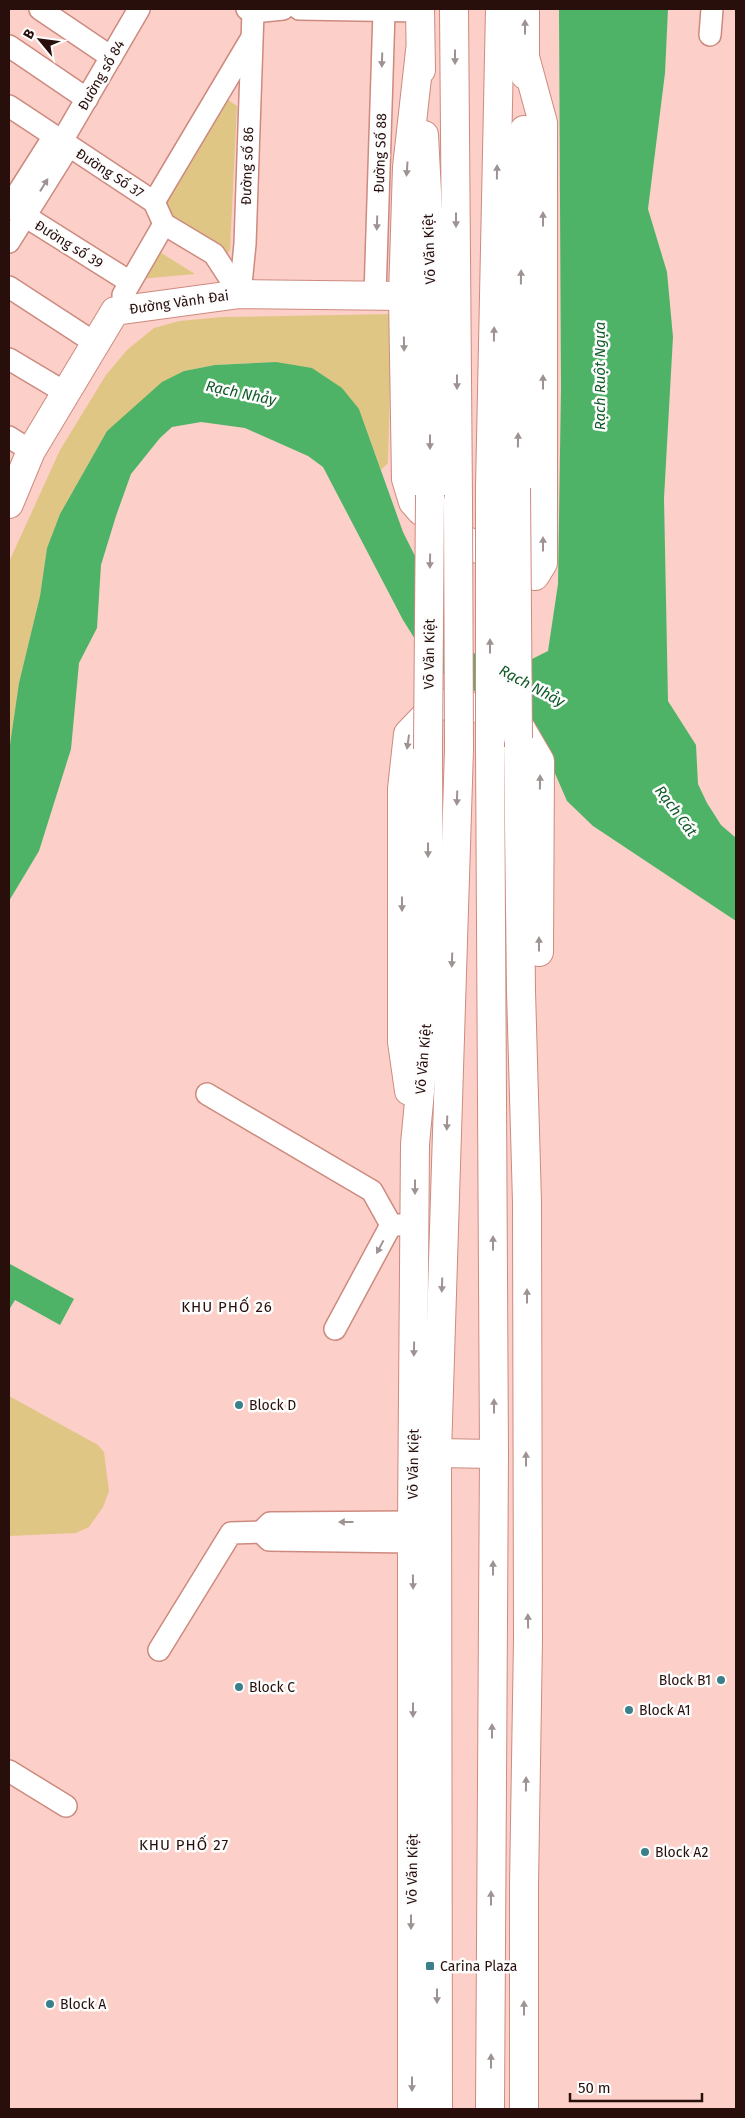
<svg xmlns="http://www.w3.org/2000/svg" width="745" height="2118" font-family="'Fira Sans',sans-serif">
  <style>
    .green { fill: #e0c684 }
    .water { fill: #4eb366 }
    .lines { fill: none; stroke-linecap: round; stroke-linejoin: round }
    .street-casing { stroke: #cd8a7f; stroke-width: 24 }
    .secondary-casing { stroke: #cd8a7f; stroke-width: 30 }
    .primary-casing { stroke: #cd8a7f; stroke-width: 30 }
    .highway-casing { stroke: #cd8a7f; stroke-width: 30 }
    .street { stroke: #fff; stroke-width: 21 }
    .secondary { stroke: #fff; stroke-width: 28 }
    .primary { stroke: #fff; stroke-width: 28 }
    .highway { stroke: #fff; stroke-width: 28 }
    .primary-bridge-casing { stroke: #cd8a7f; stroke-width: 30; stroke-linecap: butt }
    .highway-bridge-casing { stroke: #cd8a7f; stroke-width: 30; stroke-linecap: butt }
    .primary-bridge { stroke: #fff; stroke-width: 28 }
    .highway-bridge { stroke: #fff; stroke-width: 28 }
    .oneway { fill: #9e9392 }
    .poi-dot { fill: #3a808b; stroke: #fdfdfd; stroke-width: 2 }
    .labels { text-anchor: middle; stroke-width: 5; stroke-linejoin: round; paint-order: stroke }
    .street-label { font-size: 14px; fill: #280f0c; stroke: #fdfdfd }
    .poi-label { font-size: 14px; fill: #280f0c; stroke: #fdfdfd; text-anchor: start }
    .water-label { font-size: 15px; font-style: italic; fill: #0f5927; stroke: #fdfdfd }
    .neighbourhood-label { font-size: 15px; letter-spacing: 1px; fill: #280f0c; stroke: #fdfdfd }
  </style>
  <rect width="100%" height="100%" fill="#fcd0c9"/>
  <g class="green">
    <path d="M 225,98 L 237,106 L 230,250 L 225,257 L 158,206 Z"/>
    <path d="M 150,246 L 195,274 L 129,280 Z"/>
    <path d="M 392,314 L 388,463 L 381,470 L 359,409 L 276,362 L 215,365 L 184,371 L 107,431 L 60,514 L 47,548 L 40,596 L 19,683 L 9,751 L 9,562 L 60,450 L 106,375 L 127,350 L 154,328 L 179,321 L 223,317 Z"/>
    <path d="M 9,1396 L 98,1445 L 104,1452 L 109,1491 L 103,1507 L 89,1527 L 76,1533 L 9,1536 Z"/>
  </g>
  <g class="water">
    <path d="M 559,9 L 668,9 L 665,73 L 648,209 L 667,272 L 673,337 L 664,498 L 668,701 L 696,745 L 698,784 L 707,803 L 721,825 L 736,838 L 736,921 L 593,826 L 567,801 L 543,746 L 520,715 L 446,676 L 425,655 L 403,620 L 323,467 L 308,456 L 245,428 L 201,422 L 172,427 L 160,438 L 131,474 L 116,516 L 101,565 L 97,628 L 79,663 L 71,749 L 39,851 L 9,901 L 9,751 L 19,683 L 40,596 L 47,548 L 60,514 L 107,431 L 162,382 L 184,371 L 215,365 L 276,362 L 312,368 L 342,388 L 359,409 L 403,532 L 447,620 L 464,645 L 480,658 L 514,668 L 548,651 L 558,584 L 561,388 Z"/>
    <path d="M 10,1264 L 74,1299 L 60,1325 L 15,1300 L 9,1310 Z"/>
  </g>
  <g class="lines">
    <defs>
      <g id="street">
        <path d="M 40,9 L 111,57"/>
        <path d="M 247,9 L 253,12 L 283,9"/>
        <path d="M 299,9 L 420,11"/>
        <path d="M 710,35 L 712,9"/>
        <path d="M 9,46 L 87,99"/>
        <path d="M 9,106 L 154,202 L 164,224 L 214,254 L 240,294"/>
        <path d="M 62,141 L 139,9"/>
        <path d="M 154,202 L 251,39"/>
        <path d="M 9,206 L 130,282"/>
        <path d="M 9,207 L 54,136"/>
        <path d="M 9,242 L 69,146"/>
        <path d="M 9,287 L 95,343"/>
        <path d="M 240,294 L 245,244 L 253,12"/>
        <path d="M 123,295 L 164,224"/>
        <path d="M 375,295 L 384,12"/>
        <path d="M 9,359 L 66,393"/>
        <path d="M 9,437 L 31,451"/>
        <path d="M 207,1094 L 372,1191 L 391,1225"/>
        <path d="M 335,1329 L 391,1225 L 405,1225"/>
        <path d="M 412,1522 L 270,1523 L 261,1532 L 269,1540 L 412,1542"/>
        <path d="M 159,1650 L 231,1533 L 261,1532"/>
        <path d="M 9,1771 L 66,1806"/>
      </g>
      <path id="secondary" d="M 9,504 L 31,451 L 115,311 L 240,294 L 403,296"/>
      <g id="primary">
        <path d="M 420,9 L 421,70"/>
        <path d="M 420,51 L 407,167 L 403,296 L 406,479 L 413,502 L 421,511 L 516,573 L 535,576 L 543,563 L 543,123 L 525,57"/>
        <path d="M 525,75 L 525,9"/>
        <path d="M 424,135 L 430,249 L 430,495"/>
        <path d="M 516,488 L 524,130"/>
        <path d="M 518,738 L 521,991 L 527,1202 L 528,1639 L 524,1885 L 524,2109"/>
        <path d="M 409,1091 L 402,1042 L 402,789 L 408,734 L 432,709 L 450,702 L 501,714 L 519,725 L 540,761 L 539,952"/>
        <path d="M 412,2109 L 412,1522 L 415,1144 L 429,996 L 428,749"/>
      </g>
      <g id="highway">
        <path d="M 454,9 L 458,501"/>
        <path d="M 490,488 L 500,9"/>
        <path d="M 490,747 L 494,1454 L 490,2109"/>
        <path d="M 437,1453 L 494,1454"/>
        <path d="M 438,2109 L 437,1453 L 459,749"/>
      </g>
    </defs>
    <use href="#street" class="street-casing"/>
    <use href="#secondary" class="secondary-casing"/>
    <use href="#primary" class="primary-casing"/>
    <use href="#highway" class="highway-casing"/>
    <use href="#street" class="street"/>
    <use href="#secondary" class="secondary"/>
    <use href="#primary" class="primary"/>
    <use href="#highway" class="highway"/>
    <defs>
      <g id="primary-bridge">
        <path d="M 516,488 L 518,738"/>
        <path d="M 428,749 L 430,495"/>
      </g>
      <g id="highway-bridge">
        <path d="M 458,501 L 459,749"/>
        <path d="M 490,747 L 490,488"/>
      </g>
    </defs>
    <use href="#primary-bridge" class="primary-bridge-casing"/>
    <use href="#highway-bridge" class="highway-bridge-casing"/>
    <use href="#primary-bridge" class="primary-bridge"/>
    <use href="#highway-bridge" class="highway-bridge"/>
  </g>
  <defs><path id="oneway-solid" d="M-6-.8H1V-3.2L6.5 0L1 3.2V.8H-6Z" transform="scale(1.25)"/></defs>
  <g class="oneway">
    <use href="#oneway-solid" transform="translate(525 27) rotate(-90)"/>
    <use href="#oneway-solid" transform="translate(455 57) rotate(90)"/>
    <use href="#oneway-solid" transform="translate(382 60) rotate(92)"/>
    <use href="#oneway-solid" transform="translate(407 169) rotate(94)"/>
    <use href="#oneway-solid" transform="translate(497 172) rotate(-89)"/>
    <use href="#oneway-solid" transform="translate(44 185) rotate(-58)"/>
    <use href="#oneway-solid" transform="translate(543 219) rotate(-90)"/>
    <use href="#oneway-solid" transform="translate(456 220) rotate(90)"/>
    <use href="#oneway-solid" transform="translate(377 223) rotate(92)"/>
    <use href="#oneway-solid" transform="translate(521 277) rotate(-89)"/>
    <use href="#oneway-solid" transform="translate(494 334) rotate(-89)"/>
    <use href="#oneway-solid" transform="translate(404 344) rotate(89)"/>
    <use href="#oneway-solid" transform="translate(457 382) rotate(90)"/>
    <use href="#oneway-solid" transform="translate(543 382) rotate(-90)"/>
    <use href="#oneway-solid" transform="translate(518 440) rotate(-89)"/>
    <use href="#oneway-solid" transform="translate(430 442) rotate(90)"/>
    <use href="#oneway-solid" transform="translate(543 544) rotate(-90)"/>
    <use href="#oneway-solid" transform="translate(430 561) rotate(91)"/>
    <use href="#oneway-solid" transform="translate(490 646) rotate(-90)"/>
    <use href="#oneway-solid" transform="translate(408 742) rotate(98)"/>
    <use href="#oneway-solid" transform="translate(540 782) rotate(-89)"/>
    <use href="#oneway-solid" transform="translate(457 798) rotate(92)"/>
    <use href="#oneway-solid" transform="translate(428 850) rotate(90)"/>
    <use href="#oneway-solid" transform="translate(402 904) rotate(90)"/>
    <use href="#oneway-solid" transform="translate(539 944) rotate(-90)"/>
    <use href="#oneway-solid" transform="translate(452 960) rotate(92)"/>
    <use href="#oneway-solid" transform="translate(447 1123) rotate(92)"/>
    <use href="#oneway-solid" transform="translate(415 1187) rotate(90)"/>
    <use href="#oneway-solid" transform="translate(493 1243) rotate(-90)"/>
    <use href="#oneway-solid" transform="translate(380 1247) rotate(118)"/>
    <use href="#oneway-solid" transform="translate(442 1285) rotate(92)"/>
    <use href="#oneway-solid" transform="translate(527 1296) rotate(-90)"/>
    <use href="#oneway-solid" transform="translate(414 1349) rotate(91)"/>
    <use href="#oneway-solid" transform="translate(494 1406) rotate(-90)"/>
    <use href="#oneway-solid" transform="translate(526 1459) rotate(-90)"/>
    <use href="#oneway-solid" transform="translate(346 1522) rotate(180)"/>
    <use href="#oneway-solid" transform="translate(493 1568) rotate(-90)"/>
    <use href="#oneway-solid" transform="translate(413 1582) rotate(89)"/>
    <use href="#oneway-solid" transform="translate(528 1621) rotate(-91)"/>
    <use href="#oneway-solid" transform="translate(413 1710) rotate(90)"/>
    <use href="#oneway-solid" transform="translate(492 1731) rotate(-90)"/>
    <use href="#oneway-solid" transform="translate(526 1784) rotate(-89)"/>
    <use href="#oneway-solid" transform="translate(491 1898) rotate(-90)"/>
    <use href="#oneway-solid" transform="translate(411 1922) rotate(90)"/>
    <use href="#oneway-solid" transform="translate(437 1996) rotate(90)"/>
    <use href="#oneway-solid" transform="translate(524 2008) rotate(-90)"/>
    <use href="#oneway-solid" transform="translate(491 2061) rotate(-90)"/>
    <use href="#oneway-solid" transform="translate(412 2084) rotate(90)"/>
  </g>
  <g class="poi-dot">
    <circle cx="239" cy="1405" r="5"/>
    <circle cx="721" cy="1680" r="5"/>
    <circle cx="239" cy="1687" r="5"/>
    <circle cx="629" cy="1710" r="5"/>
    <circle cx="645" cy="1852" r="5"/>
    <rect x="425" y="1961" width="10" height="10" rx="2.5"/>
    <circle cx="50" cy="2004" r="5"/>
  </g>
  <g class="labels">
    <g class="street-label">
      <text transform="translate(101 75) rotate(-60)" y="5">Đường số 84</text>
      <text transform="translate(380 153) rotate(-88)" y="5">Đường Số 88</text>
      <text transform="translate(247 166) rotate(-88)" y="5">Đường số 86</text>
      <text transform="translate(110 173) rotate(33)" y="5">Đường Số 37</text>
      <text transform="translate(69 244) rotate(32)" y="5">Đường số 39</text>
      <text transform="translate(429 249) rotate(-92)" y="5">Võ Văn Kiệt</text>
      <text transform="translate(179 302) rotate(-8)" y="5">Đường Vành Đai</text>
      <text transform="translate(429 654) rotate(-89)" y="5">Võ Văn Kiệt</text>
      <text transform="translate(423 1059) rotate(-85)" y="5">Võ Văn Kiệt</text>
      <text transform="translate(413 1464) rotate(-89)" y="5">Võ Văn Kiệt</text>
      <text transform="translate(412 1869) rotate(-89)" y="5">Võ Văn Kiệt</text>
    </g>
    <g class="poi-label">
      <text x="249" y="1410">Block D</text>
      <text x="711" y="1685" text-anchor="end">Block B1</text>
      <text x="249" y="1692">Block C</text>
      <text x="639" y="1715">Block A1</text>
      <text x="655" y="1857">Block A2</text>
      <text x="440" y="1971">Carina Plaza</text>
      <text x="60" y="2009">Block A</text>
    </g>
    <g class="water-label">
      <text transform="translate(600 376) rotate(-90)" y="5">Rạch Ruột Ngựa</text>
      <text transform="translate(241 393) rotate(12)" y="5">Rạch Nhảy</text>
      <text transform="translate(532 686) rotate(28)" y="5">Rạch Nhảy</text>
      <text transform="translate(676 811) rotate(53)" y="5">Rạch Cát</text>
    </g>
    <g class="neighbourhood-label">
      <text x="227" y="1312">KHU PHỐ 26</text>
      <text x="184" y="1850">KHU PHỐ 27</text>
    </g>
  </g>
  <rect width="745" height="2118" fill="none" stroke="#280f0c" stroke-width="20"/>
  <g transform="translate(40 40) rotate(299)" stroke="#fdfdfd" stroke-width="4" paint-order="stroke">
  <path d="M0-4L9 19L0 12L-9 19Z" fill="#280f0c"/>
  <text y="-8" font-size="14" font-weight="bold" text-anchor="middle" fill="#280f0c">B</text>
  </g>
  <path d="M570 2093v8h132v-8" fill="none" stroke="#280f0c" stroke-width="2.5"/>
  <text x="578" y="2093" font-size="15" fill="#280f0c" stroke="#fdfdfd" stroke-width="4" paint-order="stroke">50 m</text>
</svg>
